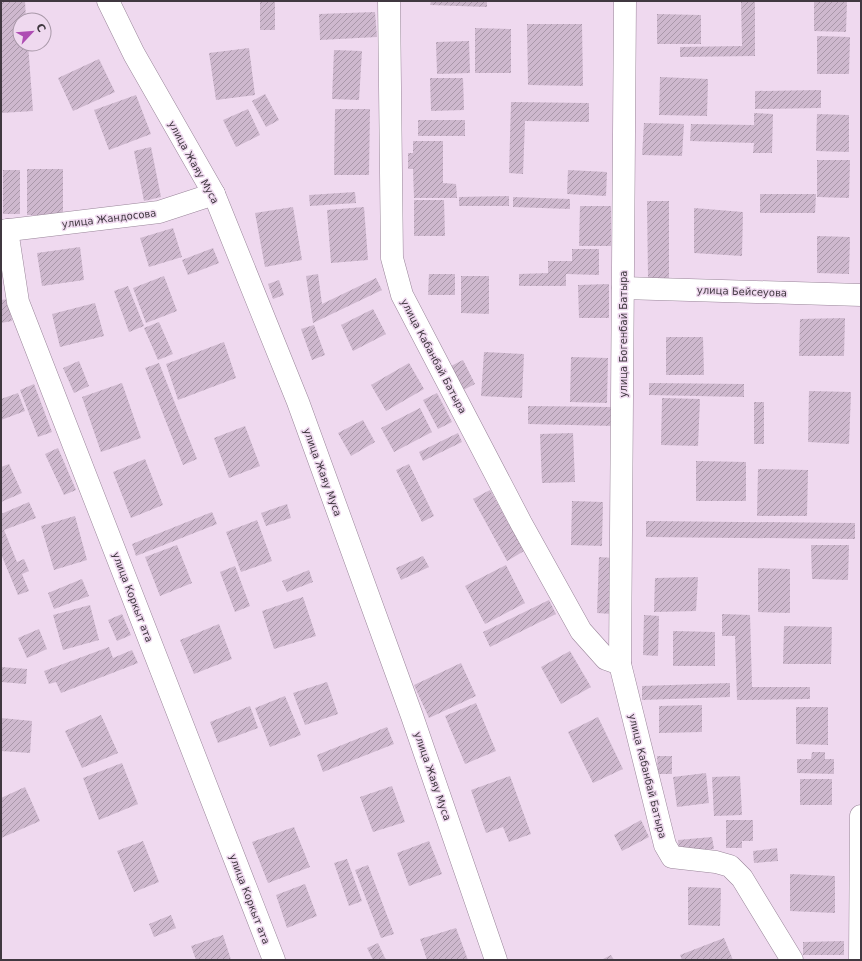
<svg xmlns="http://www.w3.org/2000/svg" width="862" height="961" font-family="'DejaVu Sans',sans-serif">
  <style>
    .building { fill: url(#building-hatch) }
    .lines { fill: none; stroke-linecap: round; stroke-linejoin: round }
    .street-casing { stroke: #998599; stroke-width: 23 }
    .street { stroke: #fff; stroke-width: 22 }
    .labels { text-anchor: middle; stroke-width: 3; stroke-linejoin: round; paint-order: stroke }
    .street-label { font-size: 10px; fill: #403840; stroke: #efd9ef }
  </style>
  <defs>
    <pattern id="building-hatch" width="6" height="6" patternUnits="userSpaceOnUse"><rect width="6" height="6" fill="#ceb8ce"/><path d="M-1 1l2-2M0 6l6-6M5 7l2-2" fill="none" stroke="#a997a9"/></pattern>
  </defs>
  <rect width="100%" height="100%" fill="#efd9ef"/>
  <g class="building">
    <path d="M 1,1 L 25,1 L 26,20 L 20,20 L 20,44 L 28,44 L 33,111 L 1,113 Z"/>
    <rect x="260" y="1" width="15" height="29"/>
    <path d="M 431,1 L 487,1 L 487,7 L 430,5 Z"/>
    <path d="M 741,1 L 755,1 L 755,56 L 680,57 L 680,47 L 742,46 Z"/>
    <path d="M 814,1 L 847,1 L 846,32 L 814,31 Z"/>
    <path d="M 375,12 L 377,37 L 320,40 L 319,14 Z"/>
    <path d="M 657,14 L 701,15 L 701,44 L 657,44 Z"/>
    <path d="M 527,24 L 582,24 L 583,86 L 528,85 Z"/>
    <path d="M 475,28 L 511,29 L 511,73 L 475,73 Z"/>
    <path d="M 817,36 L 850,37 L 849,74 L 817,74 Z"/>
    <path d="M 469,41 L 470,73 L 437,74 L 436,42 Z"/>
    <path d="M 249,48 L 255,95 L 216,100 L 209,53 Z"/>
    <path d="M 334,50 L 362,51 L 359,100 L 332,99 Z"/>
    <path d="M 99,59 L 115,92 L 73,111 L 58,78 Z"/>
    <path d="M 660,77 L 708,79 L 707,116 L 659,115 Z"/>
    <path d="M 430,78 L 463,78 L 464,110 L 431,111 Z"/>
    <path d="M 821,90 L 821,108 L 755,109 L 755,91 Z"/>
    <path d="M 265,94 L 279,120 L 266,127 L 252,101 Z"/>
    <path d="M 136,95 L 151,134 L 109,150 L 94,110 Z"/>
    <path d="M 511,102 L 589,103 L 589,122 L 525,121 L 523,174 L 509,173 Z"/>
    <path d="M 248,109 L 260,135 L 236,147 L 223,120 Z"/>
    <path d="M 335,109 L 370,109 L 369,175 L 334,175 Z"/>
    <path d="M 754,113 L 773,114 L 772,153 L 753,153 L 754,143 L 690,141 L 691,124 L 754,125 Z"/>
    <path d="M 817,114 L 849,115 L 849,152 L 816,151 Z"/>
    <rect x="418" y="120" width="47" height="16"/>
    <path d="M 644,123 L 684,124 L 682,156 L 642,155 Z"/>
    <path d="M 413,141 L 443,141 L 443,183 L 456,184 L 457,198 L 414,198 L 413,169 L 408,169 L 408,153 L 413,153 Z"/>
    <path d="M 151,147 L 161,197 L 144,201 L 134,151 Z"/>
    <path d="M 817,160 L 850,160 L 849,198 L 817,197 Z"/>
    <rect x="27" y="169" width="36" height="46"/>
    <rect x="3" y="170" width="17" height="44"/>
    <path d="M 568,170 L 607,172 L 606,196 L 567,194 Z"/>
    <path d="M 355,192 L 356,203 L 310,206 L 309,195 Z"/>
    <path d="M 760,194 L 816,194 L 815,213 L 760,213 Z"/>
    <path d="M 509,196 L 509,206 L 459,206 L 459,197 Z"/>
    <path d="M 513,197 L 570,199 L 570,209 L 513,207 Z"/>
    <path d="M 414,200 L 444,200 L 445,236 L 414,236 Z"/>
    <path d="M 647,201 L 669,201 L 669,278 L 648,278 Z"/>
    <path d="M 580,206 L 611,206 L 611,246 L 579,246 Z"/>
    <path d="M 293,207 L 302,260 L 265,267 L 255,213 Z"/>
    <path d="M 364,207 L 368,260 L 331,263 L 327,210 Z"/>
    <path d="M 694,208 L 743,212 L 742,256 L 694,253 Z"/>
    <path d="M 173,228 L 182,257 L 149,267 L 140,238 Z"/>
    <path d="M 817,236 L 850,237 L 849,274 L 817,273 Z"/>
    <path d="M 80,247 L 84,280 L 42,286 L 37,253 Z"/>
    <path d="M 213,248 L 219,263 L 188,275 L 182,260 Z"/>
    <path d="M 572,249 L 599,249 L 599,275 L 566,274 L 566,286 L 519,286 L 519,274 L 548,273 L 548,261 L 572,261 Z"/>
    <path d="M 318,274 L 322,304 L 376,278 L 382,290 L 313,323 L 306,276 Z"/>
    <path d="M 429,274 L 455,274 L 455,295 L 428,295 Z"/>
    <path d="M 164,276 L 177,311 L 146,323 L 133,288 Z"/>
    <path d="M 461,276 L 489,276 L 489,314 L 461,313 Z"/>
    <path d="M 279,280 L 284,295 L 273,299 L 268,284 Z"/>
    <path d="M 609,284 L 609,318 L 579,318 L 578,285 Z"/>
    <path d="M 128,286 L 144,326 L 129,332 L 114,291 Z"/>
    <path d="M 8,299 L 12,321 L 1,323 L 1,300 Z"/>
    <path d="M 95,303 L 104,336 L 60,347 L 52,314 Z"/>
    <path d="M 373,309 L 386,334 L 353,351 L 341,325 Z"/>
    <path d="M 845,318 L 844,356 L 799,356 L 800,319 Z"/>
    <path d="M 159,322 L 173,354 L 158,360 L 144,328 Z"/>
    <path d="M 314,325 L 325,355 L 312,360 L 301,329 Z"/>
    <path d="M 666,337 L 703,337 L 704,375 L 666,375 Z"/>
    <path d="M 224,342 L 236,378 L 178,400 L 166,364 Z"/>
    <path d="M 484,352 L 524,354 L 522,398 L 481,396 Z"/>
    <path d="M 571,357 L 608,358 L 607,403 L 570,402 Z"/>
    <path d="M 463,360 L 475,384 L 463,390 L 451,366 Z"/>
    <path d="M 79,361 L 89,386 L 74,393 L 63,368 Z"/>
    <path d="M 159,363 L 197,459 L 183,465 L 145,368 Z"/>
    <path d="M 409,363 L 424,389 L 386,411 L 371,385 Z"/>
    <path d="M 122,383 L 141,438 L 101,452 L 82,397 Z"/>
    <path d="M 649,383 L 744,384 L 744,397 L 649,395 Z"/>
    <path d="M 34,384 L 52,432 L 38,437 L 20,390 Z"/>
    <path d="M 809,391 L 851,392 L 849,444 L 808,442 Z"/>
    <path d="M 18,393 L 25,411 L 1,420 L 1,399 Z"/>
    <path d="M 437,393 L 452,422 L 438,429 L 423,400 Z"/>
    <path d="M 662,398 L 700,399 L 698,446 L 661,445 Z"/>
    <rect x="754" y="402" width="10" height="42"/>
    <path d="M 528,406 L 613,407 L 613,426 L 528,424 Z"/>
    <path d="M 420,408 L 432,432 L 394,452 L 381,428 Z"/>
    <path d="M 363,420 L 375,442 L 351,456 L 338,433 Z"/>
    <path d="M 245,426 L 260,466 L 229,478 L 214,438 Z"/>
    <path d="M 458,433 L 462,442 L 423,461 L 419,452 Z"/>
    <path d="M 573,433 L 575,482 L 542,483 L 540,434 Z"/>
    <path d="M 58,448 L 76,490 L 64,495 L 45,454 Z"/>
    <path d="M 145,459 L 163,505 L 131,518 L 113,472 Z"/>
    <path d="M 696,461 L 746,462 L 746,501 L 696,501 Z"/>
    <path d="M 9,464 L 22,493 L 1,502 L 1,467 Z"/>
    <path d="M 409,464 L 434,516 L 422,522 L 396,470 Z"/>
    <path d="M 758,469 L 808,470 L 807,516 L 757,516 Z"/>
    <path d="M 490,490 L 524,551 L 507,561 L 473,499 Z"/>
    <path d="M 572,501 L 603,502 L 602,546 L 571,545 Z"/>
    <path d="M 29,502 L 36,518 L 4,530 L 17,562 L 24,559 L 29,571 L 22,574 L 29,591 L 18,595 L 1,554 L 1,514 Z"/>
    <path d="M 287,504 L 291,518 L 266,526 L 261,513 Z"/>
    <path d="M 212,512 L 217,524 L 136,556 L 132,544 Z"/>
    <path d="M 75,516 L 87,560 L 54,570 L 41,526 Z"/>
    <path d="M 257,520 L 272,561 L 241,572 L 226,532 Z"/>
    <path d="M 646,521 L 855,523 L 855,539 L 646,537 Z"/>
    <path d="M 177,545 L 192,583 L 160,596 L 145,557 Z"/>
    <path d="M 811,545 L 849,545 L 848,580 L 812,579 Z"/>
    <path d="M 423,556 L 429,567 L 401,580 L 396,568 Z"/>
    <path d="M 599,557 L 613,558 L 612,614 L 597,613 Z"/>
    <path d="M 506,565 L 525,603 L 485,624 L 465,586 Z"/>
    <path d="M 235,566 L 250,606 L 235,612 L 220,572 Z"/>
    <path d="M 758,568 L 790,569 L 790,613 L 758,612 Z"/>
    <path d="M 309,570 L 313,582 L 287,592 L 282,581 Z"/>
    <path d="M 698,577 L 696,611 L 654,612 L 655,578 Z"/>
    <path d="M 82,579 L 89,596 L 54,609 L 48,593 Z"/>
    <path d="M 303,597 L 316,636 L 274,649 L 262,611 Z"/>
    <path d="M 549,600 L 556,614 L 490,647 L 483,632 Z"/>
    <path d="M 90,605 L 99,640 L 63,650 L 53,615 Z"/>
    <path d="M 122,614 L 131,635 L 117,641 L 108,620 Z"/>
    <path d="M 722,614 L 750,615 L 752,687 L 810,687 L 810,699 L 737,700 L 735,636 L 722,636 Z"/>
    <path d="M 644,615 L 659,616 L 658,656 L 643,655 Z"/>
    <path d="M 219,624 L 232,659 L 194,674 L 180,640 Z"/>
    <path d="M 784,626 L 832,627 L 831,664 L 783,664 Z"/>
    <path d="M 39,629 L 47,649 L 27,658 L 18,638 Z"/>
    <path d="M 673,631 L 715,632 L 715,666 L 673,666 Z"/>
    <path d="M 109,647 L 113,658 L 132,650 L 138,663 L 61,693 L 56,682 L 49,684 L 44,671 Z"/>
    <path d="M 570,651 L 591,687 L 561,704 L 541,667 Z"/>
    <path d="M 461,663 L 476,696 L 429,718 L 414,685 Z"/>
    <path d="M 1,667 L 27,669 L 26,684 L 1,682 Z"/>
    <path d="M 327,682 L 338,714 L 305,725 L 293,693 Z"/>
    <path d="M 730,683 L 730,697 L 642,700 L 642,686 Z"/>
    <path d="M 285,696 L 301,735 L 270,747 L 255,708 Z"/>
    <path d="M 476,703 L 496,751 L 465,764 L 445,716 Z"/>
    <path d="M 702,705 L 702,732 L 659,733 L 659,706 Z"/>
    <path d="M 250,706 L 258,728 L 218,743 L 210,722 Z"/>
    <path d="M 796,707 L 828,707 L 828,745 L 796,744 Z"/>
    <path d="M 101,715 L 118,753 L 82,768 L 65,731 Z"/>
    <path d="M 598,717 L 623,769 L 593,783 L 568,732 Z"/>
    <path d="M 1,718 L 32,721 L 30,753 L 1,751 Z"/>
    <path d="M 387,727 L 394,744 L 323,772 L 317,755 Z"/>
    <path d="M 812,752 L 825,752 L 825,759 L 834,759 L 834,774 L 797,773 L 797,759 L 811,759 Z"/>
    <path d="M 657,756 L 672,756 L 672,774 L 658,774 Z"/>
    <path d="M 122,763 L 138,804 L 99,820 L 83,778 Z"/>
    <path d="M 706,773 L 709,803 L 677,807 L 673,777 Z"/>
    <path d="M 510,776 L 531,834 L 509,842 L 503,827 L 486,833 L 471,790 Z"/>
    <path d="M 740,776 L 742,815 L 714,816 L 712,777 Z"/>
    <rect x="800" y="779" width="32" height="26"/>
    <path d="M 392,786 L 405,822 L 373,832 L 360,797 Z"/>
    <path d="M 25,787 L 40,821 L 1,838 L 1,798 Z"/>
    <path d="M 641,820 L 649,837 L 622,851 L 614,835 Z"/>
    <path d="M 726,820 L 753,820 L 753,841 L 742,841 L 742,848 L 726,848 Z"/>
    <path d="M 294,827 L 310,867 L 268,883 L 252,842 Z"/>
    <path d="M 712,837 L 714,849 L 679,852 L 678,840 Z"/>
    <path d="M 143,841 L 159,882 L 134,892 L 117,851 Z"/>
    <path d="M 429,841 L 442,874 L 409,886 L 397,853 Z"/>
    <path d="M 777,848 L 778,861 L 754,863 L 753,851 Z"/>
    <path d="M 347,859 L 362,901 L 349,906 L 334,863 Z"/>
    <path d="M 368,865 L 394,934 L 381,938 L 355,870 Z"/>
    <path d="M 790,874 L 835,876 L 835,913 L 790,911 Z"/>
    <path d="M 305,884 L 317,916 L 287,928 L 276,895 Z"/>
    <path d="M 688,887 L 721,888 L 720,926 L 688,925 Z"/>
    <path d="M 171,915 L 176,928 L 154,937 L 149,924 Z"/>
    <path d="M 456,928 L 468,960 L 427,960 L 420,939 Z"/>
    <path d="M 223,935 L 231,960 L 196,960 L 191,946 Z"/>
    <path d="M 724,938 L 733,960 L 682,960 L 680,955 Z"/>
    <path d="M 844,941 L 844,955 L 803,955 L 803,942 Z"/>
    <path d="M 378,943 L 386,960 L 373,960 L 367,948 Z"/>
    <path d="M 611,955 L 614,960 L 601,960 Z"/>
  </g>
  <g class="lines">
    <defs>
      <g id="street">
        <path d="M 108,1 L 134,54 L 214,194 L 298,402 L 412,716 L 496,960"/>
        <path d="M 389,1 L 392,258 L 402,295 L 521,523 L 581,631 L 606,659 L 620,664"/>
        <path d="M 625,1 L 620,664 L 665,845 L 672,857 L 716,862 L 730,866 L 742,878 L 792,960"/>
        <path d="M 7,230 L 18,302 L 274,960"/>
        <path d="M 1,231 L 159,212 L 214,194"/>
        <path d="M 623,288 L 861,295"/>
        <path d="M 860,960 L 861,816"/>
      </g>
    </defs>
    <use href="#street" class="street-casing"/>
    <use href="#street" class="street"/>
  </g>
  <g class="labels">
    <g class="street-label">
      <text transform="translate(194 162) rotate(61)" y="4">улица Жаяу Муса</text>
      <text transform="translate(109 218) rotate(-7)" y="4">улица Жандосова</text>
      <text transform="translate(742 291) rotate(2)" y="4">улица Бейсеуова</text>
      <text transform="translate(623 334) rotate(-90)" y="4">улица Богенбай Батыра</text>
      <text transform="translate(434 356) rotate(62)" y="4">улица Кабанбай Батыра</text>
      <text transform="translate(323 472) rotate(70)" y="4">улица Жаяу Муса</text>
      <text transform="translate(133 597) rotate(69)" y="4">улица Коркыт ата</text>
      <text transform="translate(433 776) rotate(71)" y="4">улица Жаяу Муса</text>
      <text transform="translate(648 776) rotate(76)" y="4">улица Кабанбай Батыра</text>
      <text transform="translate(250 899) rotate(69)" y="4">улица Коркыт ата</text>
    </g>
  </g>
  <rect width="862" height="961" fill="none" stroke="#403840" stroke-width="4"/>
  <g transform="translate(32 32) rotate(64)"><circle r="19" fill="#efd9ef" stroke="#a999a9"/>
  <path d="M0-3L7 15L0 10L-7 15Z" fill="#ae4cb3"/>
  <text y="-6" font-size="11" font-weight="bold" text-anchor="middle" fill="#403840">С</text>
  </g>
</svg>
